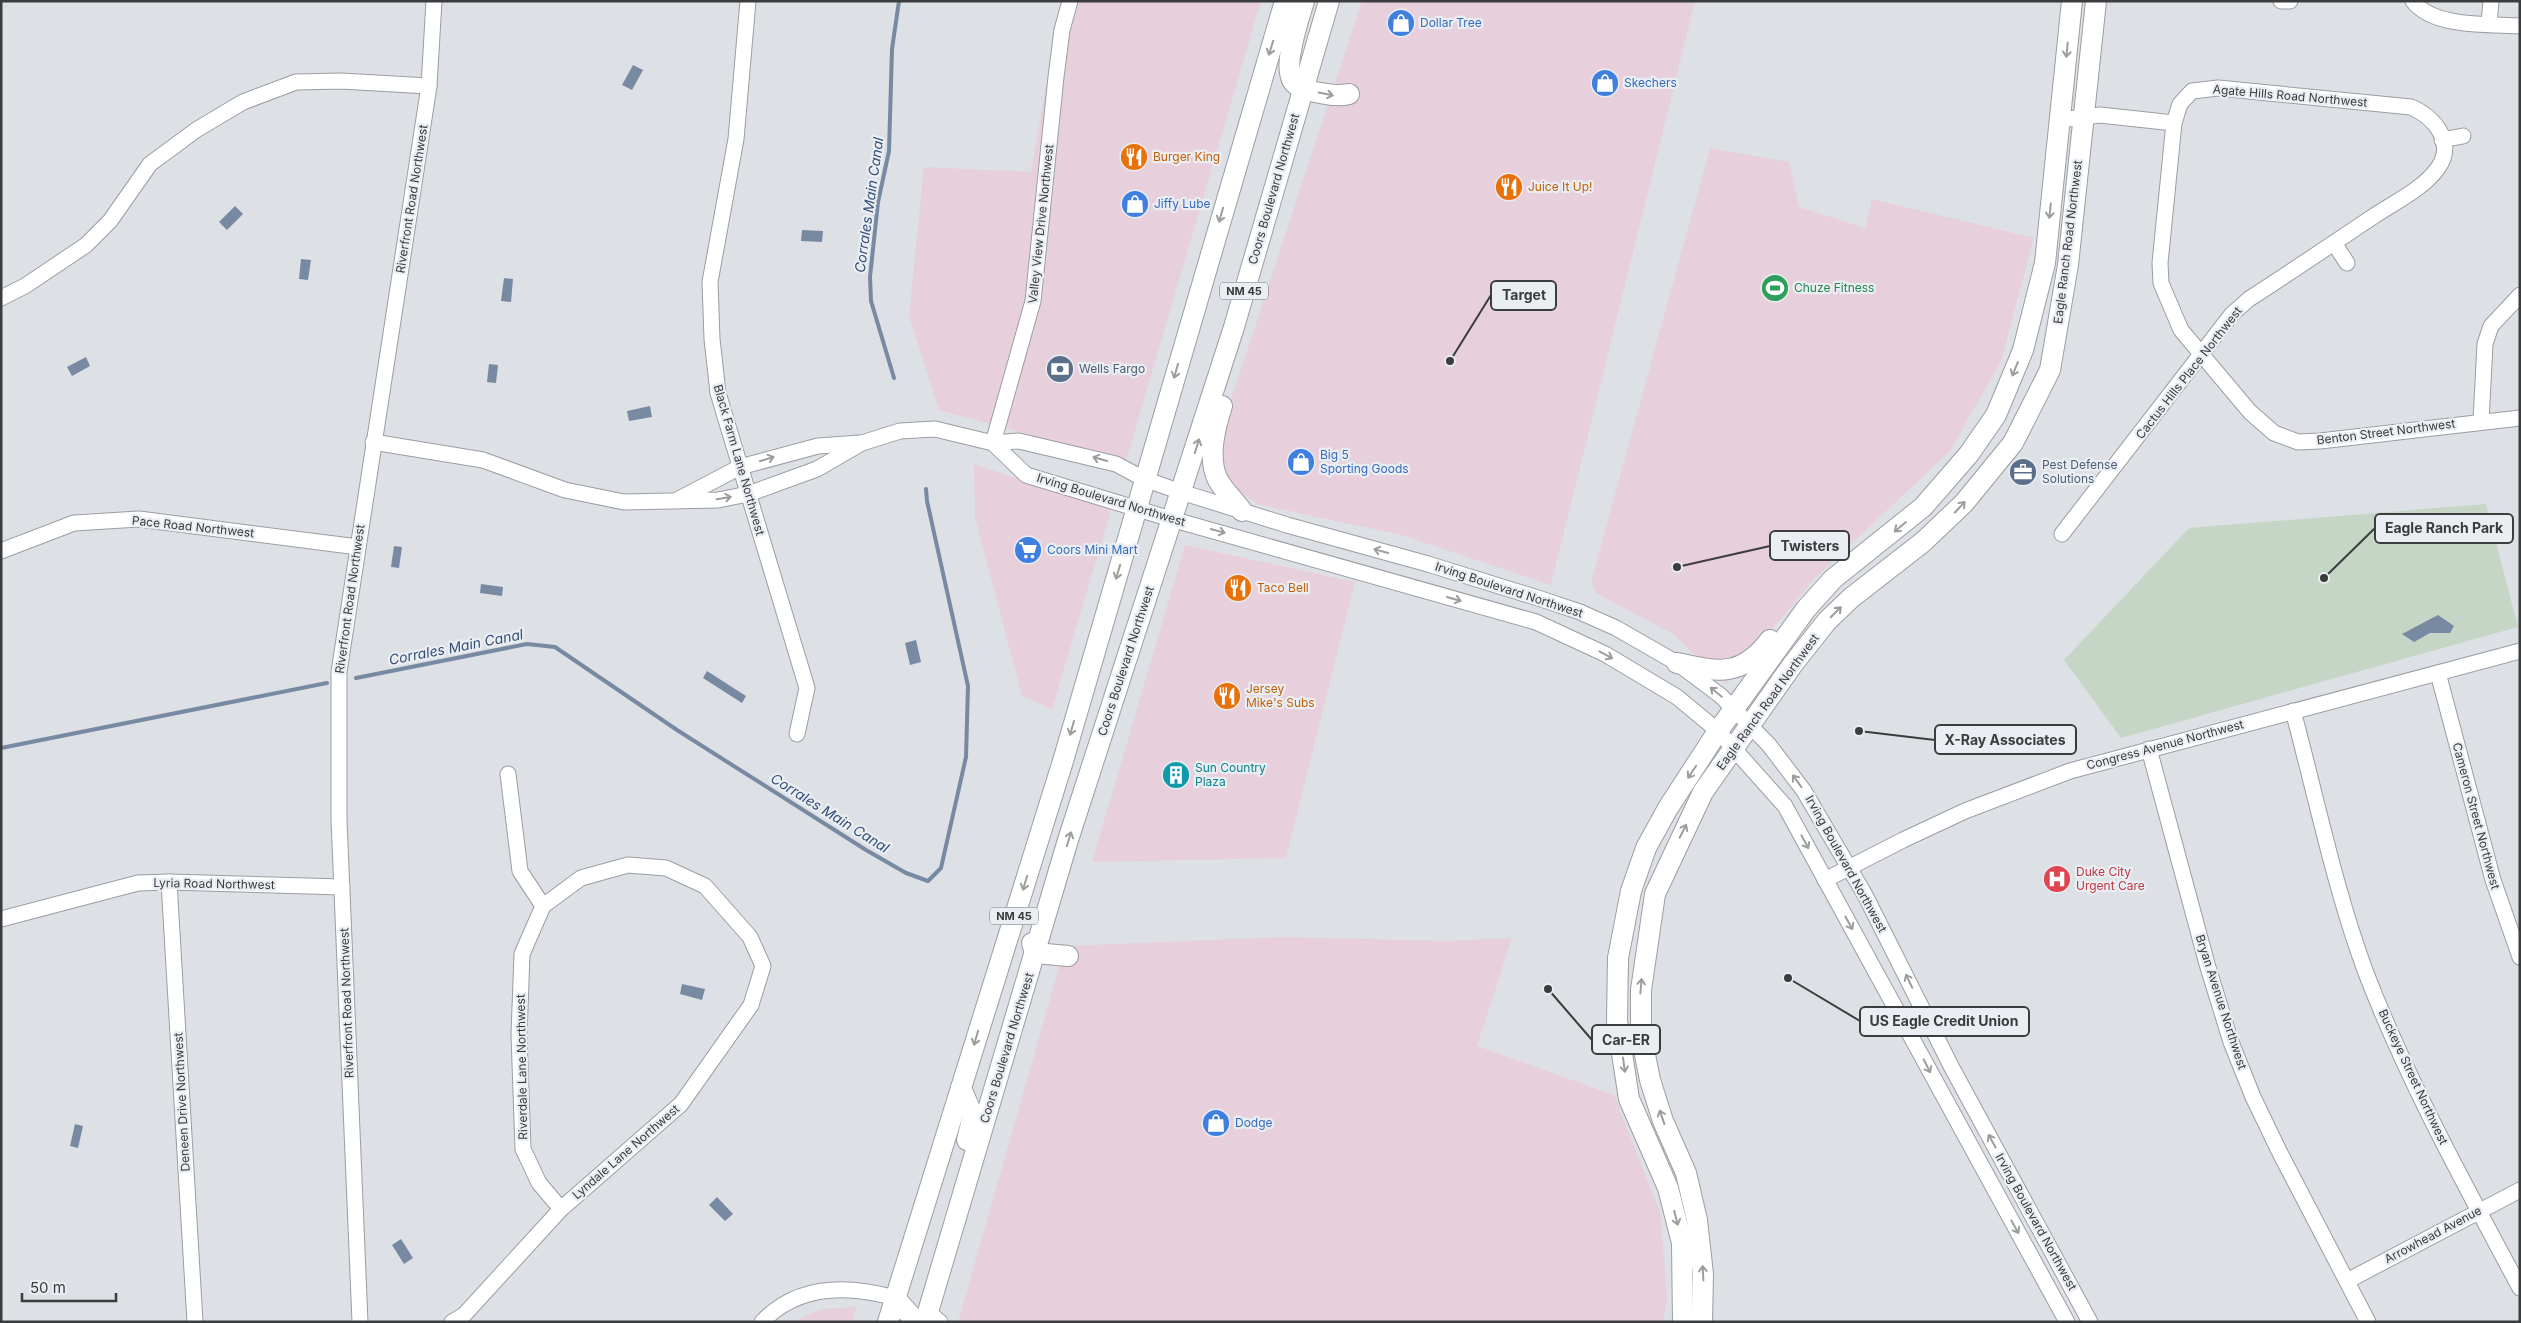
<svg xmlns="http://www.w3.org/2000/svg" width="2521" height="1323" font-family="Inter,sans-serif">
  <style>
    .commercial { fill: #e7cfdb }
    .green { fill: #c5d6c7 }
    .water { fill: #7889a2 }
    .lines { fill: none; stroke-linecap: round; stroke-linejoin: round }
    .stream { stroke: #7889a2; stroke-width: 4 }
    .minor-casing { stroke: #9a9da2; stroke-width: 17 }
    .major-casing { stroke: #9a9da2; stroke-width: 22 }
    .minor { stroke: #fff; stroke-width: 15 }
    .major { stroke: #fff; stroke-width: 20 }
    .oneway { stroke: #9c9e9e }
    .labels { text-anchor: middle; stroke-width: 4.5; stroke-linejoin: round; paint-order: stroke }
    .shield { fill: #eaeef3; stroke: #6f7174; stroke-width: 1 }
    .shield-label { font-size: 11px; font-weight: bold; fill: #3a3c3e }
    .shop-label { font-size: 12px; fill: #366cbe; stroke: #eaeef3; text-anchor: start }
    .street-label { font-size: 12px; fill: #3a3c3e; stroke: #eaeef3 }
    .food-label { font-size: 12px; fill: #c56008; stroke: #eaeef3; text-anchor: start }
    .leisure-label { font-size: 12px; fill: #27864d; stroke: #eaeef3; text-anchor: start }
    .service-label { font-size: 12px; fill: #4e5e75; stroke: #eaeef3; text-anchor: start }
    .culture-label { font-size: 12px; fill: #0d838f; stroke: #eaeef3; text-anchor: start }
    .health-label { font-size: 12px; fill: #be3a42; stroke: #eaeef3; text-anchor: start }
    .water-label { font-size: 14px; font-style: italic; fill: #344f76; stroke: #eaeef3 }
    .leader { fill: none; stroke: #3a3c3e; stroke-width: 2 }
    .callout-dot { fill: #3a3c3e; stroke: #eaeef3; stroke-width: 2 }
    .callout { fill: #eaeef3; stroke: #3a3c3e; stroke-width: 2 }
    .callout-label { font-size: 14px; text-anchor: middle; font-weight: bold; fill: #3a3c3e }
  </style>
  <rect width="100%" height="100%" fill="#dde1e6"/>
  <g class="commercial">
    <path d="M 1061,1 L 1261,1 L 1126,461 L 939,410 L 909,316 L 924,167 L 1031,172 Z"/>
    <path d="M 1362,1 L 1695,1 L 1551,585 L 1402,535 L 1257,504 L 1224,479 L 1220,433 Z"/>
    <path d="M 1710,148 L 1789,162 L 1799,207 L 1865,228 L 1872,199 L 2034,238 L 2001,361 L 1950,451 L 1814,579 L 1726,684 L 1673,634 L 1596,593 L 1591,582 Z"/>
    <path d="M 974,464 L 1111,510 L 1052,709 L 1022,696 L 975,518 Z"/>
    <path d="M 1185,545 L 1355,582 L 1286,858 L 1092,862 Z"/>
    <path d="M 1283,937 L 1446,941 L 1512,938 L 1477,1046 L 1614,1095 L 1660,1212 L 1667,1297 L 1663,1322 L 958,1322 L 1065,946 Z"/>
    <path d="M 856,1307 L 852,1322 L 792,1322 L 821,1309 Z"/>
  </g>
  <path class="green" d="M 2486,504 L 2518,627 L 2121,738 L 2064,660 L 2189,528 Z"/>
  <g class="water">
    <path d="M 633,65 L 643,70 L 632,90 L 622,85 Z"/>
    <path d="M 235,206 L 243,214 L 227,230 L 219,222 Z"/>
    <path d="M 802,230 L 823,231 L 822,242 L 801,241 Z"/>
    <path d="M 301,259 L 311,260 L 308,280 L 299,279 Z"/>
    <path d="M 504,278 L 513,279 L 511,302 L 501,301 Z"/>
    <path d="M 86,357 L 90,366 L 72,376 L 67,367 Z"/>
    <path d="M 489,364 L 498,365 L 496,383 L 487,382 Z"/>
    <path d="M 650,406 L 652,417 L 629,421 L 627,411 Z"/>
    <path d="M 394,546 L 402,547 L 399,568 L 391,567 Z"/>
    <path d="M 481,584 L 503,587 L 502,596 L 480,593 Z"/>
    <path d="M 2438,615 L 2454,626 L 2450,633 L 2430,633 L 2414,642 L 2402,634 Z"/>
    <path d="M 916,640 L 921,662 L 910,665 L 905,643 Z"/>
    <path d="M 707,671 L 746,696 L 742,703 L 703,678 Z"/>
    <path d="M 682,984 L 705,989 L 702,1000 L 680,994 Z"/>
    <path d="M 75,1124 L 83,1126 L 78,1148 L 70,1146 Z"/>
    <path d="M 717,1197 L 733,1214 L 725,1221 L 709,1205 Z"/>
    <path d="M 401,1239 L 413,1258 L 404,1264 L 392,1245 Z"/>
  </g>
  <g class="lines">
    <g class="stream">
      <path d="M 894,378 L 871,301 L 870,277 L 878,202 L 889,151 L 892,49 L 899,1"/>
      <path d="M 356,678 L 527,644 L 555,647 L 677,730 L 866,850 L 906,873 L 928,881 L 941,868 L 966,757 L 968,686 L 927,501 L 926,489"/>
      <path d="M 1,748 L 327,683"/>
    </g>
    <defs>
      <g id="minor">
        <path d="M 748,1 L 736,139 L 710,282 L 712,339 L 718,393 L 807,688 L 797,734"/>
        <path d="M 2281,1 L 2290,1"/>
        <path d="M 2413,1 C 2433,28 2489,24 2520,26"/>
        <path d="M 2489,24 L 2491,1"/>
        <path d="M 2060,120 L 2100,115 L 2174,123"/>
        <path d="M 2442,140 L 2463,136"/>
        <path d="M 2334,243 L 2347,263"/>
        <path d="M 1,298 L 25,286 L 86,245 L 110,221 L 150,164 L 196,130 L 243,102 L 296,82 L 341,81 L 429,86"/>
        <path d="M 2481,421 L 2485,344 L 2491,326 L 2520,295"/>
        <path d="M 373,442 L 483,460 L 565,490 L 624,502 L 718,500 L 748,494 L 817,469 L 862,443 L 900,431 L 935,429 L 993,443 L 1019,441 L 1116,464 L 1144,479 L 1181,492 L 1287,525 L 1428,564 L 1538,598 L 1580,612 L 1616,628 L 1677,663 L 1721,696 L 1769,745 L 1804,791 L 1865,895 L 1952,1068 L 2090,1322"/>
        <path d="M 993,443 L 1026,475 L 1171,519 L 1536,622 L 1605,654 L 1677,697 L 1718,731 L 1785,806 L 2067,1322"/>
        <path d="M 993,443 L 1033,301 L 1056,77 L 1062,30 L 1070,1"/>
        <path d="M 679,499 L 740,467 L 818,446 L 860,443"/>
        <path d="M 2062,534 L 2232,314 L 2249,299 C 2291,272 2332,244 2374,216 C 2395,202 2423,189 2438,168 C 2456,142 2434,117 2411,107 L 2218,88 L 2192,91 L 2180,104 L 2174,123 L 2160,263 L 2161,283 L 2181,330 L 2250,412 L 2274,433 L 2298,442 L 2320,441 L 2520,418"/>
        <path d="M 1,551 L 74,523 L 139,519 L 358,547"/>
        <path d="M 2438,673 L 2493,880 L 2520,957"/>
        <path d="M 2293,711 C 2316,796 2335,890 2366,973 C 2408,1082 2465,1185 2520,1288"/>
        <path d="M 2149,749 L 2207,964 L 2231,1042 L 2253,1097 L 2280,1153 L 2368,1322"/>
        <path d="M 508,774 L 520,871 L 543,906 L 522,954 L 519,1035 L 523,1149 L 539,1183 L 561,1209"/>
        <path d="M 1825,880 L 1903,840 L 1965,811 L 2070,771 L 2520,651"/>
        <path d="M 169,882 L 195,1322"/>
        <path d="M 1,919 L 138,883 L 169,882 L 342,887"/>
        <path d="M 2347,1281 L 2520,1190"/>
        <path d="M 928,1312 L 940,1322"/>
        <path d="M 360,1322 L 339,820 L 339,672 L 429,86 L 434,1"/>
        <path d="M 452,1322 L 464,1315 L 561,1209 L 681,1104 L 751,1005 L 763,966 L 750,937 L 705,886 L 666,868 L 628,865 L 581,878 L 543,906"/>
        <path d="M 762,1322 C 798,1284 849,1285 895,1298"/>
      </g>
      <g id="major">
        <path d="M 1304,1 C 1299,19 1281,68 1294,83 C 1300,89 1308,90 1315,92 C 1327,94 1337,97 1349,94"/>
        <path d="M 1222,406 C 1215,428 1207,458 1218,480 C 1224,491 1235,501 1242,511"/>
        <path d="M 1677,663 C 1718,672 1741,678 1770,640"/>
        <path d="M 1032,943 L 1035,953 L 1068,956"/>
        <path d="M 961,1088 L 973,1116 L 967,1140"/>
        <path d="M 895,1298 L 911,1316 L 912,1322"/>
        <path d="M 888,1322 L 1063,761 L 1285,1"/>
        <path d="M 925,1322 L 1068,840 L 1234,327 L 1329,1"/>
        <path d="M 1683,1322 L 1682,1243 L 1668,1188 L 1629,1099 L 1617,1021 L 1618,958 L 1631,891 L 1646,848 L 1668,808 L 1718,731 L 1806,609 L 1833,579 L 1923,507 L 1969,454 L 1996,415 L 2023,350 L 2045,263 L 2072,1"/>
        <path d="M 1702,1322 L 1703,1274 L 1697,1220 L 1686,1173 L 1663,1121 L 1650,1080 L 1641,1035 L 1641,990 L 1655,894 L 1703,792 L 1793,664 L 1827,621 L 1851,598 L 1923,542 L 1964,503 L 2013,443 L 2050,370 L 2068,265 L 2096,1"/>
      </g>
    </defs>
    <use href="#minor" class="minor-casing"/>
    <use href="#major" class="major-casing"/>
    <use href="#minor" class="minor"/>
    <use href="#major" class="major"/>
  </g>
  <defs><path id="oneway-shaft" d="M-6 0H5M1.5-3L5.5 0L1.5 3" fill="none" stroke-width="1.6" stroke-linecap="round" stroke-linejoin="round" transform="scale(1.25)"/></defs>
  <g class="oneway">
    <use href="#oneway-shaft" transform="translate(1271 48) rotate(107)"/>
    <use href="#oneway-shaft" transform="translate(2067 50) rotate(96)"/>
    <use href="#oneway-shaft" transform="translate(1326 94) rotate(12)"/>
    <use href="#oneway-shaft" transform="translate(2050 211) rotate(96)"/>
    <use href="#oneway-shaft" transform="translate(1221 215) rotate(106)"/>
    <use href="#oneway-shaft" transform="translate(2015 369) rotate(112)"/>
    <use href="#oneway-shaft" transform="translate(1176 371) rotate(106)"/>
    <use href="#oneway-shaft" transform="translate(1197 446) rotate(-73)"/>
    <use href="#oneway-shaft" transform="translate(767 459) rotate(-17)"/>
    <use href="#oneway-shaft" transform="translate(1100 459) rotate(-164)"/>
    <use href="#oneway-shaft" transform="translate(724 498) rotate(-10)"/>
    <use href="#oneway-shaft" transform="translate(1960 507) rotate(-47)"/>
    <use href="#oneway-shaft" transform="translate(1900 527) rotate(140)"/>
    <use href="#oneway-shaft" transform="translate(1218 531) rotate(15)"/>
    <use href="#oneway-shaft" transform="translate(1381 551) rotate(-165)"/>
    <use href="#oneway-shaft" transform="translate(1118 572) rotate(107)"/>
    <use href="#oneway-shaft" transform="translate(1454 599) rotate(16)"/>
    <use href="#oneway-shaft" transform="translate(1836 612) rotate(-45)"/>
    <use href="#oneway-shaft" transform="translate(1606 655) rotate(28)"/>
    <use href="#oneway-shaft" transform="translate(1716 692) rotate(-141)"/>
    <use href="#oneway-shaft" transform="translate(1072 728) rotate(106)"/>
    <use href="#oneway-shaft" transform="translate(1692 772) rotate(124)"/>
    <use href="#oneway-shaft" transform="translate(1797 781) rotate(-126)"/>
    <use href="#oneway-shaft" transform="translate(1683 831) rotate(-63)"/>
    <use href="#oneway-shaft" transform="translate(1069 839) rotate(-73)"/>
    <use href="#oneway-shaft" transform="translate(1805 842) rotate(62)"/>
    <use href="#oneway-shaft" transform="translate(1025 883) rotate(107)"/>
    <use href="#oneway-shaft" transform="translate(1849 923) rotate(61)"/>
    <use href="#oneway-shaft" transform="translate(1909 981) rotate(-116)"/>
    <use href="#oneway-shaft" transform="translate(1641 986) rotate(-85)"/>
    <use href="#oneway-shaft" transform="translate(976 1038) rotate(107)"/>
    <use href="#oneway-shaft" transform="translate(1624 1065) rotate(82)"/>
    <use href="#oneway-shaft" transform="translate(1927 1066) rotate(63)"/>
    <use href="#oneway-shaft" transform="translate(1662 1117) rotate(-109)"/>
    <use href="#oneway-shaft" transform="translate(1992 1141) rotate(-119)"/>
    <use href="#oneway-shaft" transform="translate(1676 1218) rotate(76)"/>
    <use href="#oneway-shaft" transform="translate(2015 1227) rotate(61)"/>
    <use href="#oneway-shaft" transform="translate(1703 1273) rotate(-93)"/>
  </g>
  <defs>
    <symbol id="shop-disc" viewBox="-11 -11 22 22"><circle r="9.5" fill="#3f7fe0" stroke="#eaeef3"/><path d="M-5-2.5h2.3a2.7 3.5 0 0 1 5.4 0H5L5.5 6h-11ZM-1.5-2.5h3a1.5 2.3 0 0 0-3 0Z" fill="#fff"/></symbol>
    <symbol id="restaurant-disc" viewBox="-11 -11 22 22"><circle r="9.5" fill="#e8710a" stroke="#eaeef3"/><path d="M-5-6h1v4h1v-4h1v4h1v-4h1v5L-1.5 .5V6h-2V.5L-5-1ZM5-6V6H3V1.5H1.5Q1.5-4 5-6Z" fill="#fff"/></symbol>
    <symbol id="stadium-disc" viewBox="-11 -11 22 22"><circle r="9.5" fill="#2e9e5b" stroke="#eaeef3"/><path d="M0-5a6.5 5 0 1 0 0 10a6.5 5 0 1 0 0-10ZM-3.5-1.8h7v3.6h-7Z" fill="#fff"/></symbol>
    <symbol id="bank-disc" viewBox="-11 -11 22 22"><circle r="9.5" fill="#5c6f8a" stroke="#eaeef3"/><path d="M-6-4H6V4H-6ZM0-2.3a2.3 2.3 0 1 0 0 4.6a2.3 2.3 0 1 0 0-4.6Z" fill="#fff"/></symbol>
    <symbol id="office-disc" viewBox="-11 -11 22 22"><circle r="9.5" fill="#5c6f8a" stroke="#eaeef3"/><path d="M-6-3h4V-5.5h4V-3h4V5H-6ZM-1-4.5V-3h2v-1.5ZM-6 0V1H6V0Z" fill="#fff"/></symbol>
    <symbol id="supermarket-disc" viewBox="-11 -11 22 22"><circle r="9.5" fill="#3f7fe0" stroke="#eaeef3"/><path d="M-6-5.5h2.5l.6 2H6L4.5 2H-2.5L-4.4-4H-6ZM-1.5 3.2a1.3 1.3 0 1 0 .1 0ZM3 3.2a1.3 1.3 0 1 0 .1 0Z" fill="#fff"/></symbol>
    <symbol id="building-disc" viewBox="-11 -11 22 22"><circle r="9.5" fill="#0f9aa8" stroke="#eaeef3"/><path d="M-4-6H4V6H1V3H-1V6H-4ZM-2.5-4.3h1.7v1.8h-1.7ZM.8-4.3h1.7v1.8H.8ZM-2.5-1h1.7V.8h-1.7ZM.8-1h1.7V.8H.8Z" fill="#fff"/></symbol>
    <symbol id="hospital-disc" viewBox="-11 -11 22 22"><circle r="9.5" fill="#e0444e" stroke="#eaeef3"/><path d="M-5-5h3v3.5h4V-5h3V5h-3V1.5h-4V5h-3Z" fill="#fff"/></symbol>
  </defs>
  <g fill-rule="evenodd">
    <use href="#shop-disc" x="1385" y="7" width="32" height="32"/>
    <use href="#shop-disc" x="1589" y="67" width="32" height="32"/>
    <use href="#restaurant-disc" x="1118" y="141" width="32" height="32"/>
    <use href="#restaurant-disc" x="1493" y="171" width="32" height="32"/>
    <use href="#shop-disc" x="1119" y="188" width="32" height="32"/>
    <use href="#stadium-disc" x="1759" y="272" width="32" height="32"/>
    <use href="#bank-disc" x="1044" y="353" width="32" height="32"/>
    <use href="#shop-disc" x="1285" y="446" width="32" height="32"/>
    <use href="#office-disc" x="2007" y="456" width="32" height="32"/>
    <use href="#supermarket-disc" x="1012" y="534" width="32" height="32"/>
    <use href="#restaurant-disc" x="1222" y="572" width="32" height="32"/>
    <use href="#restaurant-disc" x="1211" y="680" width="32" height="32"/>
    <use href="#building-disc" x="1160" y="759" width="32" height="32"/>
    <use href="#hospital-disc" x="2041" y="863" width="32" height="32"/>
    <use href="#shop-disc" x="1200" y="1107" width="32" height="32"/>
  </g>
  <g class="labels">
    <g class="shield">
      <rect x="1220" y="282.5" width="48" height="17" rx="4"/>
      <rect x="990" y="907.5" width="48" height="17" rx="4"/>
    </g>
    <g class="shield-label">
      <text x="1244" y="295">NM 45</text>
      <text x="1014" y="920">NM 45</text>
    </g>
    <g class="shop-label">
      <text x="1420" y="27">Dollar Tree</text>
      <text x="1624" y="87">Skechers</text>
      <text x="1154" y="208">Jiffy Lube</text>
      <text x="1320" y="459">Big 5<tspan x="1320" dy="14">Sporting Goods</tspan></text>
      <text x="1047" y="554">Coors Mini Mart</text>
      <text x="1235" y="1127">Dodge</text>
    </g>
    <g class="street-label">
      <text transform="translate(2290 96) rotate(5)" y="4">Agate Hills Road Northwest</text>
      <text transform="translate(1274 189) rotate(-74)" y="4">Coors Boulevard Northwest</text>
      <text transform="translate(412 199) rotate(-81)" y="4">Riverfront Road Northwest</text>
      <text transform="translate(1041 224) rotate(-84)" y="4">Valley View Drive Northwest</text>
      <text transform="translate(2068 242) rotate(-83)" y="4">Eagle Ranch Road Northwest</text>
      <text transform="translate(2189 373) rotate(-52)" y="4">Cactus Hills Place Northwest</text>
      <text transform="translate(2386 432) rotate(-7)" y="4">Benton Street Northwest</text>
      <text transform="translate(739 460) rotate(74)" y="4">Black Farm Lane Northwest</text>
      <text transform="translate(1111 500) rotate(17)" y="4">Irving Boulevard Northwest</text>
      <text transform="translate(193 527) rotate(6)" y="4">Pace Road Northwest</text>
      <text transform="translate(1509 590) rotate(18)" y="4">Irving Boulevard Northwest</text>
      <text transform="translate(350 599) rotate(-82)" y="4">Riverfront Road Northwest</text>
      <text transform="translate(1126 661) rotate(-72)" y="4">Coors Boulevard Northwest</text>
      <text transform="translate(1768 702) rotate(-54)" y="4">Eagle Ranch Road Northwest</text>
      <text transform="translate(2165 745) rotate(-15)" y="4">Congress Avenue Northwest</text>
      <text transform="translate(2476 816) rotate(75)" y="4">Cameron Street Northwest</text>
      <text transform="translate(1846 864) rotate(61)" y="4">Irving Boulevard Northwest</text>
      <text transform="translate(214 884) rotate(1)" y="4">Lyria Road Northwest</text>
      <text transform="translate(2221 1002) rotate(72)" y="4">Bryan Avenue Northwest</text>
      <text transform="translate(347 1003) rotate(-92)" y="4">Riverfront Road Northwest</text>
      <text transform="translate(1007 1048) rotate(-73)" y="4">Coors Boulevard Northwest</text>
      <text transform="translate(522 1067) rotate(-91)" y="4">Riverdale Lane Northwest</text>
      <text transform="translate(2413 1077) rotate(65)" y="4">Buckeye Street Northwest</text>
      <text transform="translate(182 1102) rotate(-93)" y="4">Deneen Drive Northwest</text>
      <text transform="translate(626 1152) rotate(-41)" y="4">Lyndale Lane Northwest</text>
      <text transform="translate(2036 1222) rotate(61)" y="4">Irving Boulevard Northwest</text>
      <text transform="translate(2433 1235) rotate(-28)" y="4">Arrowhead Avenue</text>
    </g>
    <g class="food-label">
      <text x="1153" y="161">Burger King</text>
      <text x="1528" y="191">Juice It Up!</text>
      <text x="1257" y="592">Taco Bell</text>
      <text x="1246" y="693">Jersey<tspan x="1246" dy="14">Mike's Subs</tspan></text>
    </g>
    <g class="leisure-label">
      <text x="1794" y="292">Chuze Fitness</text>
    </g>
    <g class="service-label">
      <text x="1079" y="373">Wells Fargo</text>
      <text x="2042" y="469">Pest Defense<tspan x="2042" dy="14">Solutions</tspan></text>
    </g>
    <g class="culture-label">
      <text x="1195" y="772">Sun Country<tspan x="1195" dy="14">Plaza</tspan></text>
    </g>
    <g class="health-label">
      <text x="2076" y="876">Duke City<tspan x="2076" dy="14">Urgent Care</tspan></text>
    </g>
    <g class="water-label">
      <text transform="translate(869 205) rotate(-82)" y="5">Corrales Main Canal</text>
      <text transform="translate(456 647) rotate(-11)" y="5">Corrales Main Canal</text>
      <text transform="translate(830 813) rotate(32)" y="5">Corrales Main Canal</text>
    </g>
  </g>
  <path class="leader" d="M1450 361L1491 295M2324 578L2375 528M1677 567L1770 546M1859 731L1935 740M1788 978L1860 1021M1548 989L1592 1040"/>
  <g class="callout-dot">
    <circle cx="1450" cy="361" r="5"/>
    <circle cx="2324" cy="578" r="5"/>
    <circle cx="1677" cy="567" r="5"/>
    <circle cx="1859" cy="731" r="5"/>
    <circle cx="1788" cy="978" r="5"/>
    <circle cx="1548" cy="989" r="5"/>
  </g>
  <g class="callout">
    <rect x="1491" y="281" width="65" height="29" rx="5"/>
    <rect x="2375" y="514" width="138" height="29" rx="5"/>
    <rect x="1770" y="531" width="79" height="29" rx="5"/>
    <rect x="1935" y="725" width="141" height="29" rx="5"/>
    <rect x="1860" y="1007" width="169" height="29" rx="5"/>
    <rect x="1592" y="1025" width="68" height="29" rx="5"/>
  </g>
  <g class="callout-label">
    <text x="1524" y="300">Target</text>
    <text x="2444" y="533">Eagle Ranch Park</text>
    <text x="1810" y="551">Twisters</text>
    <text x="2005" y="745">X-Ray Associates</text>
    <text x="1944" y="1026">US Eagle Credit Union</text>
    <text x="1626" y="1045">Car-ER</text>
  </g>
  <rect width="2521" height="1323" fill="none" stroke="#3a3c3e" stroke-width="5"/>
  <path d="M22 1293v8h94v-8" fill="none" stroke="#3a3c3e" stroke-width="2.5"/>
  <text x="30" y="1293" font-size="15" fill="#3a3c3e" stroke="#eaeef3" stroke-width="4" paint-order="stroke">50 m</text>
</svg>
